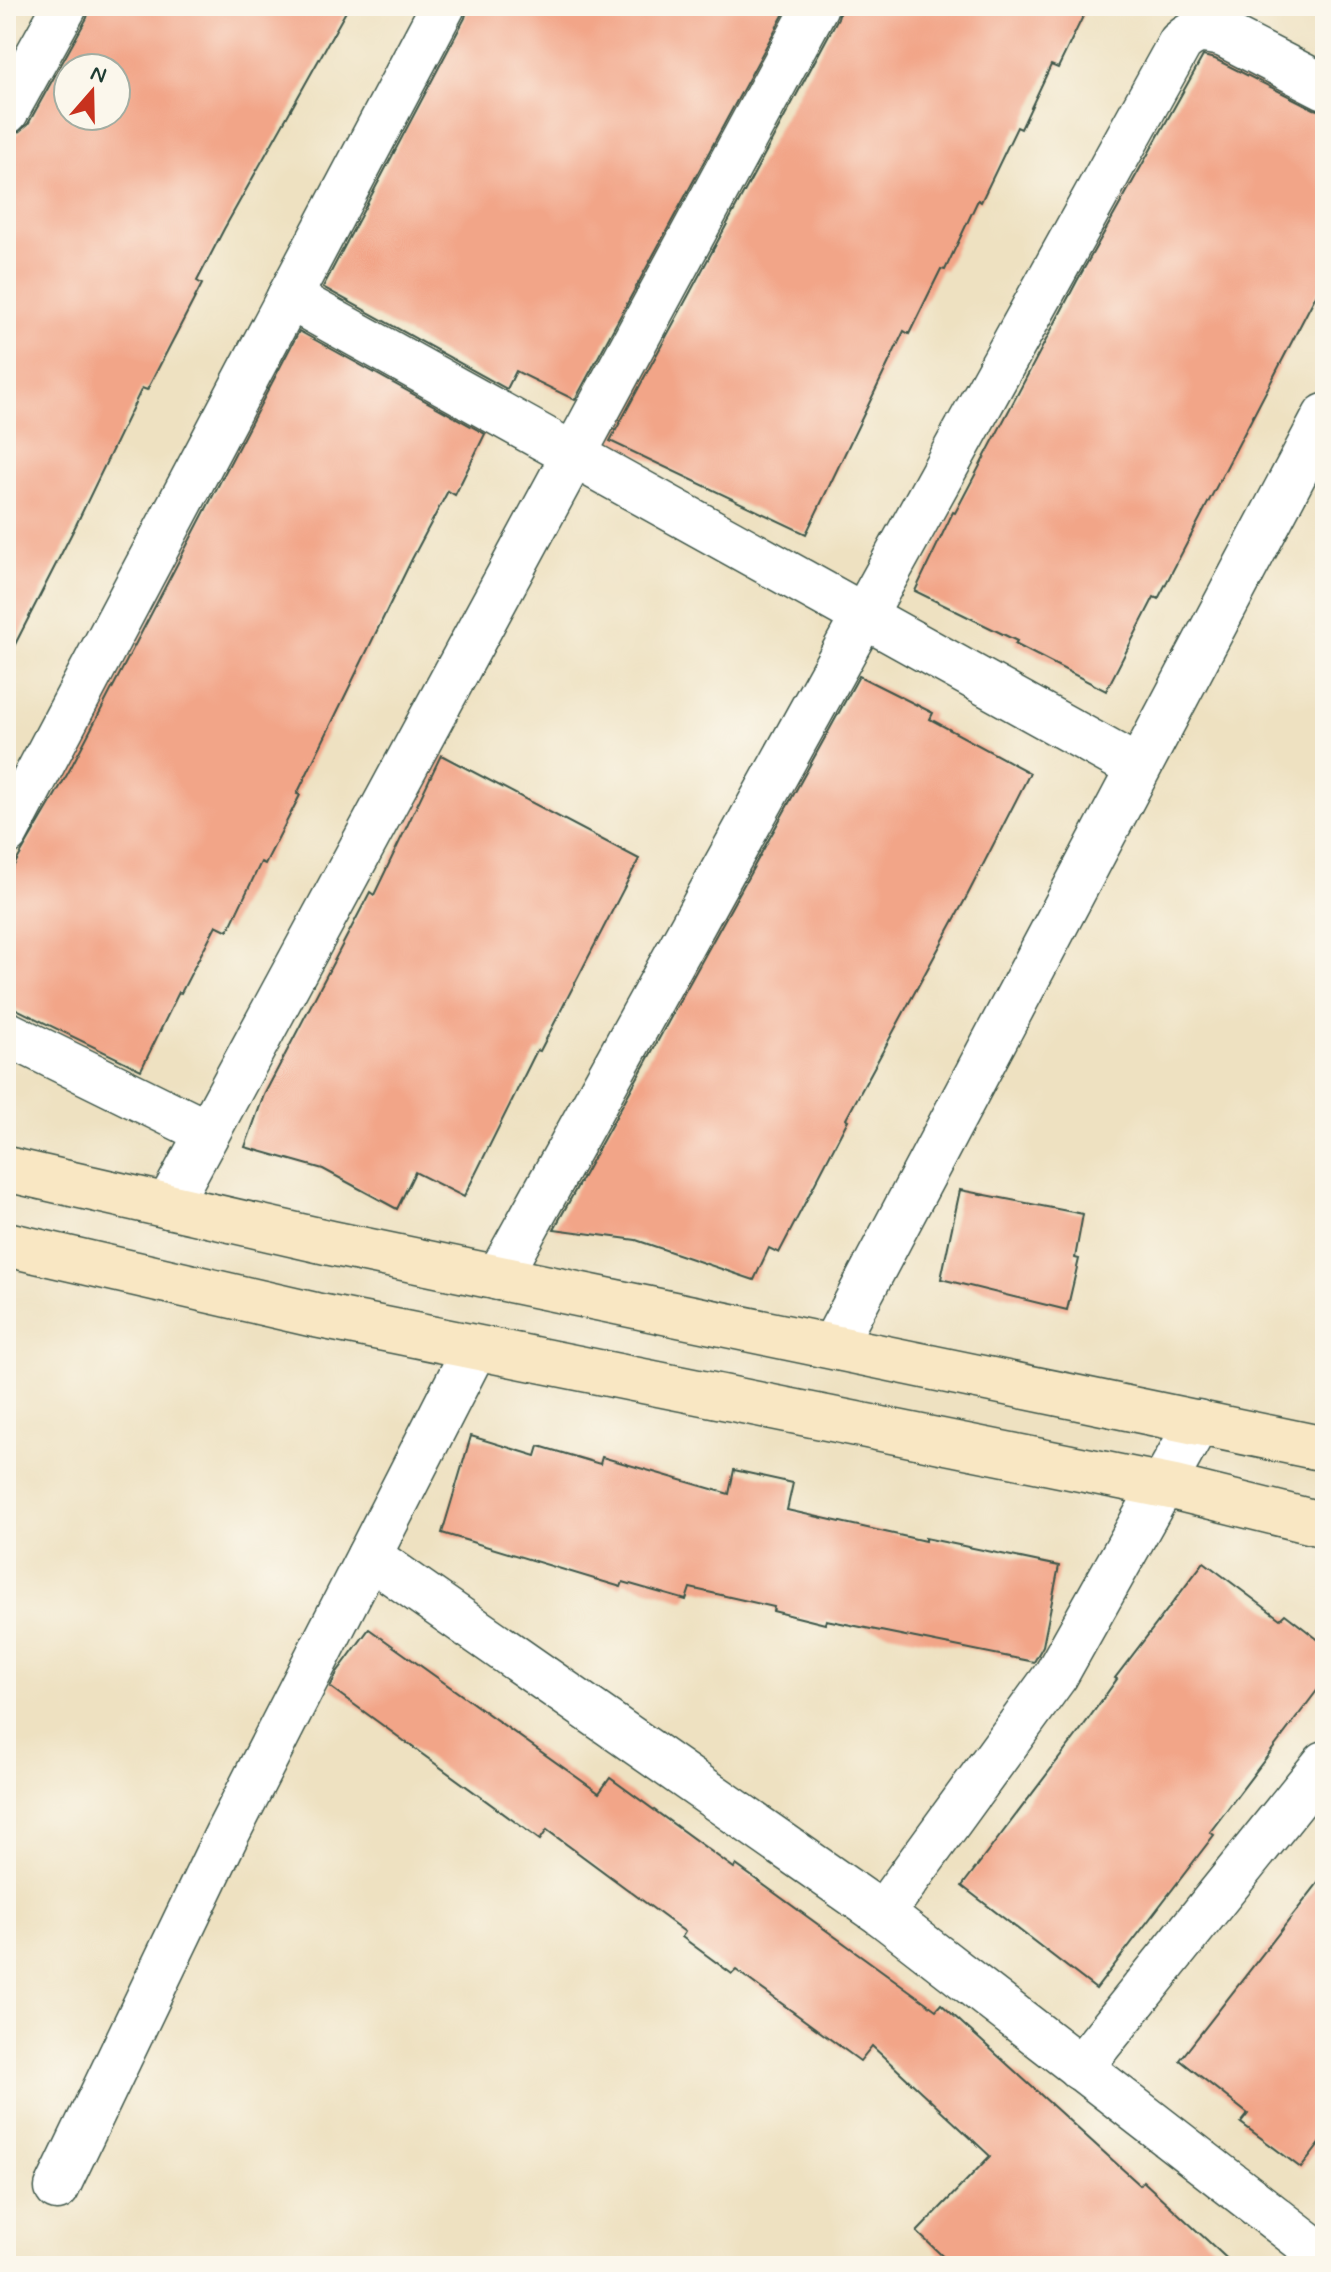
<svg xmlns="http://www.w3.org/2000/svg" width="1331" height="2272" font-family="Mynerve,sans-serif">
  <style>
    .building { fill: #f2a588; fill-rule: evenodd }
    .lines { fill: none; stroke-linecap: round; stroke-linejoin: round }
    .minor-casing { stroke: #3e5649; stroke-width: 47 }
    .secondary-casing { stroke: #3e5649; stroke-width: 47 }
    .minor { stroke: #fff; stroke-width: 44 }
    .secondary { stroke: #f9e7c3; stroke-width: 44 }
  </style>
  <rect width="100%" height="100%" fill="#fbf7ec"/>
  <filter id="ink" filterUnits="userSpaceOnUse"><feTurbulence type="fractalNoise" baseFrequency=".0125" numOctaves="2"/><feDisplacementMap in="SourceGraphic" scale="16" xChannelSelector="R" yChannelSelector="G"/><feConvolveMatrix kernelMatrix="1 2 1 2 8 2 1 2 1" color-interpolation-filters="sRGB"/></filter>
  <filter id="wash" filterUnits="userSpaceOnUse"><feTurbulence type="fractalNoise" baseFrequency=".006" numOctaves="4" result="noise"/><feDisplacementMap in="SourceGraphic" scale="32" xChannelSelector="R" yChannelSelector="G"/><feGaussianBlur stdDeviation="1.8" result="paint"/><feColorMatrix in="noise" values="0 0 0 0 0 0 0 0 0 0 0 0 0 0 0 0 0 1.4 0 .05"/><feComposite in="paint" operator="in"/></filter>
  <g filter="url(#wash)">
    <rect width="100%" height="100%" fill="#eee1c1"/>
    <g id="blocks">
      <g class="building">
        <path d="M 90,6 L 349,6 L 224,229 L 197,281 L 202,284 L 147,390 L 142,388 L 76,525 L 6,662 L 6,152 L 16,134 L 28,124 L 87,18 ZM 68,68 L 116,68 L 116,116 L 68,116 Z"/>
        <path d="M 468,6 L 788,6 L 575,400 L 516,371 L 507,389 L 323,287 L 465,18 Z"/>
        <path d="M 841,6 L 1088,6 L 1058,68 L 1051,65 L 1021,129 L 1017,127 L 981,202 L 978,200 L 945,270 L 941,269 L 909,334 L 904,331 L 806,534 L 610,441 L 838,18 Z"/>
        <path d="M 1203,56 L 1215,59 L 1314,109 L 1325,112 L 1325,278 L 1158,599 L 1154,597 L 1106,691 L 1015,644 L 1017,641 L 915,591 L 953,512 L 955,513 L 1077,281 Z"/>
        <path d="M 299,331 L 485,434 L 455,495 L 448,491 L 412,559 L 297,794 L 300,795 L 265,864 L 261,862 L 228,931 L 216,925 L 181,993 L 179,992 L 141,1070 L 6,1004 L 6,879 L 68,773 Z"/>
        <path d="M 859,676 L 933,713 L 930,719 L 1030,773 L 967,896 L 846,1119 L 848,1120 L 779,1253 L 769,1248 L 754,1280 L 636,1240 L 554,1229 Z"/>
        <path d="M 441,755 L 639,859 L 540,1051 L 537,1050 L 464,1197 L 415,1172 L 397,1209 L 323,1169 L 245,1147 L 264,1095 L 370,892 L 374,895 Z"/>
        <path d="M 960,1190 L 1083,1214 L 1075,1258 L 1079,1259 L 1067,1310 L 941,1279 Z"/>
        <path d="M 471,1436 L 536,1456 L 539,1446 L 600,1464 L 602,1457 L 729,1494 L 734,1470 L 793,1483 L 787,1510 L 925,1541 L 925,1538 L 1059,1566 L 1043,1646 L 1034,1662 L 826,1620 L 825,1624 L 773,1611 L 774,1607 L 690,1588 L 686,1600 L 623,1582 L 621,1587 L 442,1533 Z"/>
        <path d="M 1204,1562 L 1280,1619 L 1285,1614 L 1325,1645 L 1325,1680 L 1210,1832 L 1214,1835 L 1096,1989 L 962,1886 L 1079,1732 L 1117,1679 L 1115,1678 Z"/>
        <path d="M 369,1629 L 599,1793 L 610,1778 L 734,1868 L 736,1865 L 936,2010 L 941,2004 L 1140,2185 L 1143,2181 L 1235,2266 L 953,2266 L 917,2232 L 990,2156 L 872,2046 L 860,2061 L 736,1970 L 732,1974 L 682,1937 L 685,1932 L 547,1830 L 540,1840 L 330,1687 L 338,1671 Z"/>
        <path d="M 1325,1874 L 1325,2137 L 1301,2168 L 1241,2123 L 1248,2114 L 1180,2060 Z"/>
      </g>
    </g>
  </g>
  <g filter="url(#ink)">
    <use href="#blocks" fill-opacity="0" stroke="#3e5649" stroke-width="2"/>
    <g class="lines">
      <defs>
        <g id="minor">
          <path d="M 6,112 L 65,6"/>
          <path d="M 289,297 L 1138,768"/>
          <path d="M 6,833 L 443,6"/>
          <path d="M 6,1033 L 207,1132"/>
          <path d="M 168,1206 L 816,6"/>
          <path d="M 498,1278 L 1180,43 C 1196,28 1203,30 1224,35 L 1325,87"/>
          <path d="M 833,1346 L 1325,416"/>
          <path d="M 369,1556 L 882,1914 L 1325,2257"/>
          <path d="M 882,1914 L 1056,1675 L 1198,1422"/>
          <path d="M 1080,2068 L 1325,1763"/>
          <path d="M 57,2188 L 227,1834 L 475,1348"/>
        </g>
        <g id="secondary">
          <path d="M 6,1169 L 331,1243 L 1325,1449"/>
          <path d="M 6,1244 L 315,1315 L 1175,1488 L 1325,1525"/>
        </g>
      </defs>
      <use href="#minor" class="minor-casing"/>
      <use href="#secondary" class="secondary-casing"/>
      <use href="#minor" class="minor"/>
      <use href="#secondary" class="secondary"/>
    </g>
  </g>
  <rect width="1331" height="2272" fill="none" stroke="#fbf7ec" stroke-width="32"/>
  <g transform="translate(92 92) rotate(20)"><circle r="38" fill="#fbf7ec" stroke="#a3ada2" stroke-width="2"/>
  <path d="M0-6L14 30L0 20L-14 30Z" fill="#c8321e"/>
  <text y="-12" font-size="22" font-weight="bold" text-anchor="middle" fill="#1f3d34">N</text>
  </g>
</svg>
